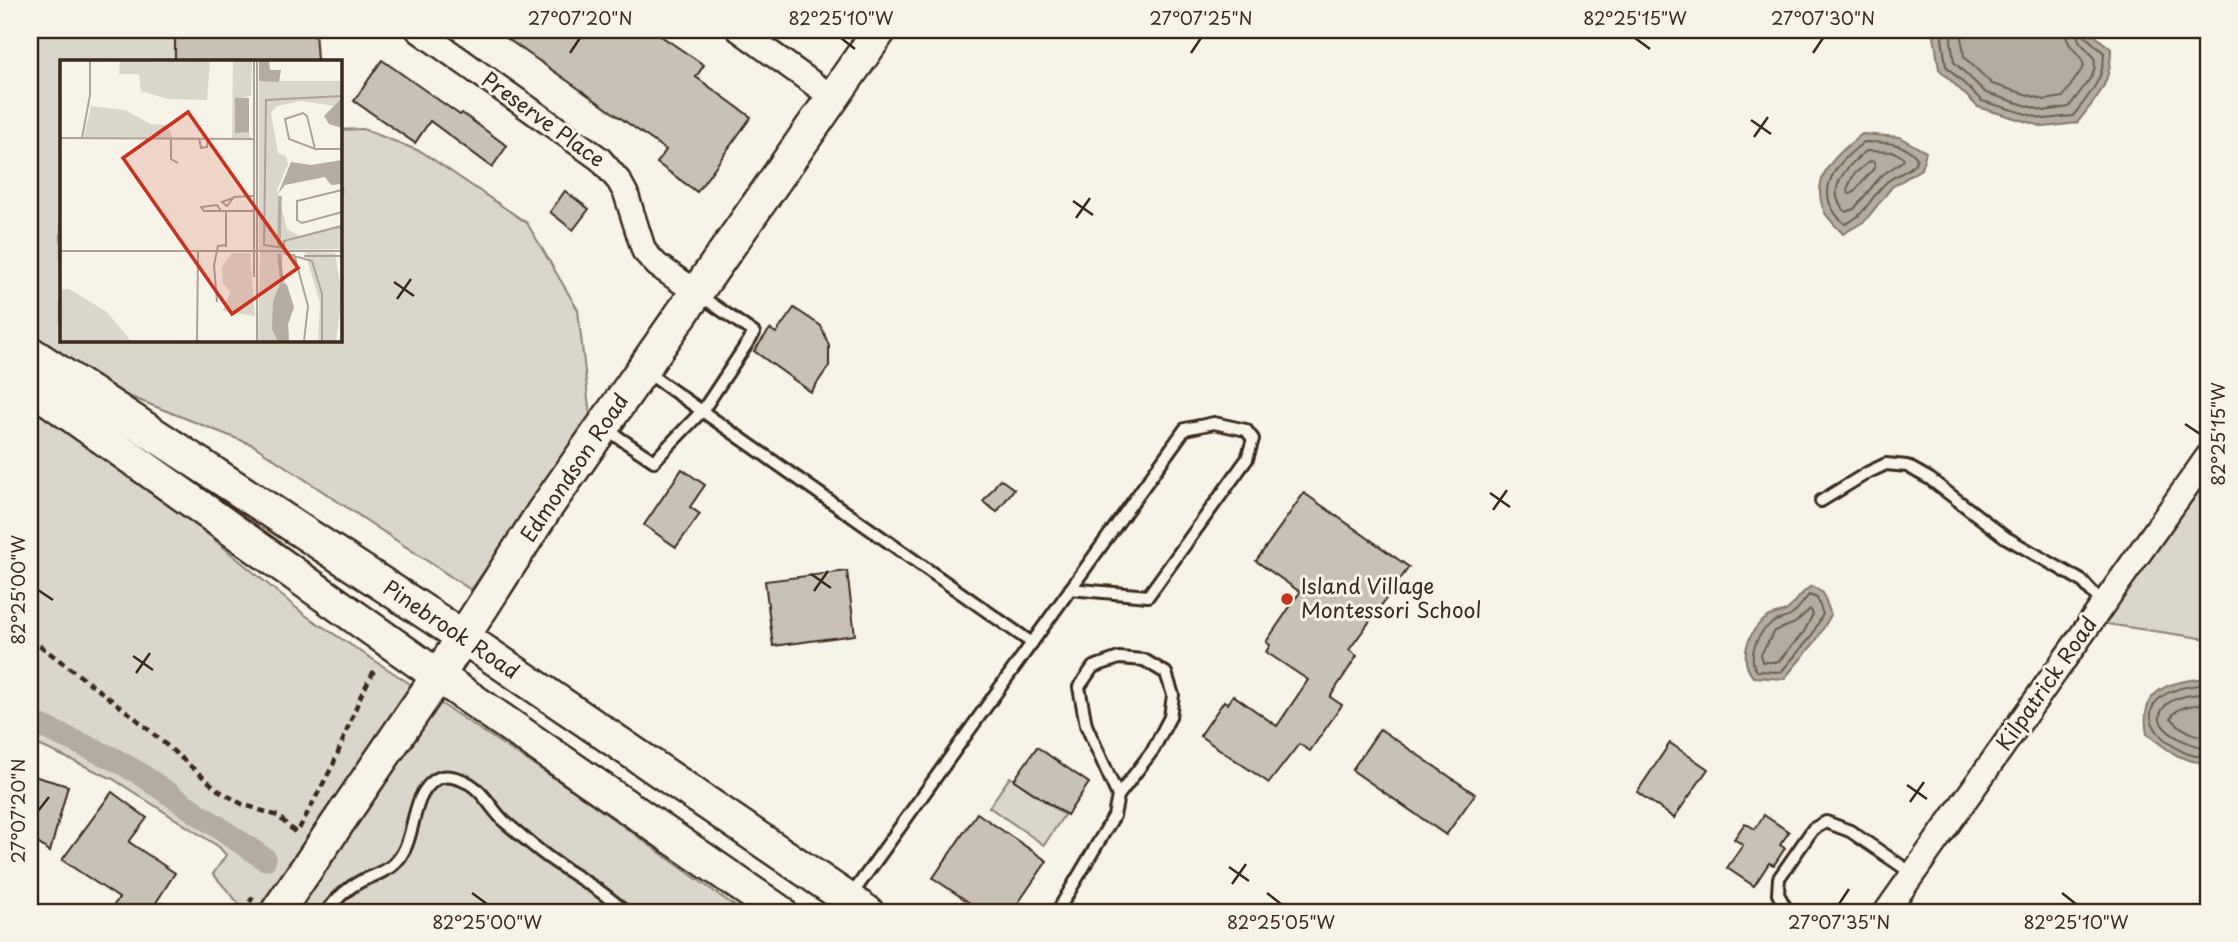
<svg xmlns="http://www.w3.org/2000/svg" width="2238" height="942" font-family="'Playpen Sans',sans-serif">
  <style>
    .green { fill: #dbd6cb; stroke: #8b8074; stroke-width: 2 }
    .water { fill: #b4aca0; stroke: #84786c; stroke-width: 2 }
    .lines { fill: none; stroke-linecap: round; stroke-linejoin: round }
    .shore { stroke: #6b5e52; stroke-width: 2 }
    .canal { stroke: #b4aca0; stroke-width: 23 }
    .building { fill: #c8c1b6; stroke: #3b2a1e; stroke-width: 2 }
    .lane-casing { stroke: #3b2a1e; stroke-width: 16 }
    .street-casing { stroke: #3b2a1e; stroke-width: 28 }
    .secondary-casing { stroke: #3b2a1e; stroke-width: 37 }
    .path { stroke: #3b2a1e; stroke-width: 4.5; stroke-dasharray: 7 5; stroke-linecap: butt }
    .lane { stroke: #f7f3e8; stroke-width: 10 }
    .street { stroke: #f7f3e8; stroke-width: 23 }
    .secondary { stroke: #f7f3e8; stroke-width: 32 }
    .ticks { fill: none; stroke: #3b2a1e; stroke-width: 2.5 }
    .poi-dot { fill: #c8321e; stroke: #f7f3e8; stroke-width: 2.5 }
    .labels { text-anchor: middle; stroke-width: 6; stroke-linejoin: round; paint-order: stroke }
    .street-label { font-size: 21px; fill: #3b2a1e; stroke: #f7f3e8 }
    .poi-label { font-size: 21px; fill: #3b2a1e; stroke: #f7f3e8; text-anchor: start }
    .inset-river { fill: none; stroke: #b4aca0; stroke-width: 3.5 }
    .inset-road { fill: none; stroke: #aca397; stroke-width: 2 }
    .view { fill: #c8321e; fill-opacity: 0.15; stroke: #c8321e; stroke-width: 3.5 }
    .inset-edge { fill: none; stroke: #3b2a1e; stroke-width: 3.5 }
    .neatline { fill: none; stroke: #3b2a1e; stroke-width: 2.5 }
    .ticks-label { font-size: 18px; text-anchor: middle; fill: #3b2a1e }
  </style>
  <rect width="100%" height="100%" fill="#f7f3e8"/>
  <filter id="ink" filterUnits="userSpaceOnUse"><feTurbulence type="fractalNoise" baseFrequency=".0143" numOctaves="2"/><feDisplacementMap in="SourceGraphic" scale="14" xChannelSelector="R" yChannelSelector="G"/><feConvolveMatrix kernelMatrix="1 2 1 2 8 2 1 2 1" color-interpolation-filters="sRGB"/></filter>
  <g filter="url(#ink)">
    <g class="green">
      <path d="M 30,30 L 174,30 L 181,42 L 185,61 L 61,61 L 61,340 L 340,340 L 340,130 L 363,129 L 422,152 L 527,223 L 578,310 L 590,416 L 471,590 L 253,445 L 98,384 L 30,340 Z"/>
      <path d="M 30,400 L 157,492 L 305,615 L 415,687 L 261,912 L 246,912 L 213,874 L 226,855 L 219,847 L 113,779 L 30,741 Z"/>
      <path d="M 2208,460 L 2208,639 L 2093,622 Z"/>
      <path d="M 437,701 L 578,794 L 743,912 L 292,912 Z"/>
      <path d="M 1010,777 L 1064,815 L 1044,845 L 989,807 Z"/>
    </g>
    <g class="water">
      <path d="M 1938,30 L 2088,30 L 2111,49 C 2111,85 2098,96 2077,123 L 2044,127 L 1978,107 L 1939,69 L 1934,36 Z"/>
      <path d="M 1862,134 L 1899,137 L 1926,152 L 1921,169 L 1892,187 L 1865,221 L 1843,234 C 1838,228 1829,220 1825,213 C 1808,177 1837,154 1862,134 Z"/>
      <path d="M 1812,586 L 1823,593 L 1831,615 L 1816,641 L 1784,679 L 1753,677 C 1738,659 1748,631 1766,618 C 1772,613 1782,614 1787,610 C 1797,603 1800,592 1812,586 Z"/>
      <path d="M 2208,678 L 2208,763 C 2180,762 2168,750 2147,734 C 2138,688 2171,681 2208,678 Z"/>
    </g>
    <g class="lines">
      <g class="shore">
        <path d="M 1944,30 L 1942,38 L 1946,66 L 1982,101 L 2044,119 L 2073,116 C 2089,95 2104,80 2104,53 L 2086,37 L 2084,30"/>
        <path d="M 1952,30 L 1951,40 L 1954,62 L 1986,93 L 2044,111 L 2069,107 L 2092,76 L 2095,67 L 2094,57 L 2079,41 L 2076,30"/>
        <path d="M 1963,30 L 1962,41 L 1964,57 L 1992,84 L 2045,100 L 2063,97 L 2084,66 C 2082,52 2066,49 2065,30"/>
        <path d="M 1864,142 C 1882,142 1906,142 1917,158 C 1914,171 1898,173 1888,181 C 1871,195 1866,216 1845,224 C 1810,193 1835,164 1864,142 Z"/>
        <path d="M 1866,151 L 1894,152 L 1903,157 L 1904,160 L 1881,176 L 1854,209 L 1846,212 C 1823,190 1847,166 1866,151 Z"/>
        <path d="M 1870,161 L 1874,162 L 1875,167 L 1853,193 L 1849,194 L 1847,189 L 1854,174 Z"/>
        <path d="M 1809,595 L 1817,598 L 1823,614 L 1811,637 L 1781,672 L 1757,671 C 1746,656 1758,631 1774,622 C 1779,619 1785,619 1790,616 C 1797,612 1803,601 1809,595 Z"/>
        <path d="M 1810,609 L 1813,614 L 1804,632 L 1778,662 L 1762,662 L 1761,654 L 1775,631 L 1795,623 Z"/>
        <path d="M 2208,684 C 2192,686 2175,687 2161,697 C 2133,719 2170,749 2192,755 C 2197,757 2203,756 2208,757"/>
        <path d="M 2208,693 C 2195,695 2175,695 2165,706 C 2144,728 2192,747 2208,748"/>
        <path d="M 2208,704 C 2195,705 2177,705 2171,718 C 2181,729 2193,736 2208,737"/>
      </g>
      <path class="canal" d="M 30,721 L 114,759 L 137,772 L 265,859"/>
    </g>
    <g class="building">
      <path d="M 175,30 L 315,30 L 317,61 L 175,61 Z"/>
      <path d="M 495,30 L 652,30 L 704,65 L 696,77 L 751,117 L 697,192 L 657,163 L 666,150 Z"/>
      <path d="M 382,60 L 460,115 L 462,113 L 507,146 L 492,167 L 430,121 L 415,143 L 354,101 Z"/>
      <path d="M 565,191 L 589,209 L 573,230 L 550,212 Z"/>
      <path d="M 794,308 L 821,326 L 829,346 L 829,366 L 811,392 L 754,351 L 770,329 L 776,333 Z"/>
      <path d="M 682,469 L 705,485 L 690,507 L 700,514 L 676,547 L 644,525 Z"/>
      <path d="M 1000,479 L 1014,489 L 997,512 L 983,502 Z"/>
      <path d="M 1304,493 L 1409,567 L 1349,650 L 1357,656 L 1330,697 L 1342,705 L 1310,751 L 1299,744 L 1269,783 L 1200,736 L 1224,701 L 1228,704 L 1233,695 L 1277,726 L 1308,680 L 1266,652 L 1270,645 L 1266,642 L 1300,592 L 1256,561 Z"/>
      <path d="M 847,571 L 855,635 L 773,646 L 765,581 Z"/>
      <path d="M 1380,729 L 1475,794 L 1446,835 L 1352,770 Z"/>
      <path d="M 1670,743 L 1708,769 L 1674,818 L 1637,792 Z"/>
      <path d="M 1037,747 L 1089,783 L 1067,815 L 1014,780 Z"/>
      <path d="M 30,775 L 68,786 L 50,852 L 30,837 Z"/>
      <path d="M 112,792 L 147,818 L 129,842 L 175,873 L 150,912 L 109,912 L 119,898 L 62,860 Z"/>
      <path d="M 977,813 L 1047,861 L 1012,912 L 983,912 L 933,878 Z"/>
      <path d="M 1764,815 L 1789,832 L 1780,845 L 1785,848 L 1774,865 L 1769,863 L 1754,886 L 1727,868 L 1743,845 L 1734,839 L 1745,823 L 1755,829 Z"/>
    </g>
    <g class="lines">
      <defs>
        <g id="lane">
          <path d="M 645,371 L 1032,643"/>
          <path d="M 606,429 L 654,461 L 703,410 L 754,333 L 698,294"/>
          <path d="M 1821,501 L 1867,473 L 1886,464 L 1907,466 L 1930,479 L 2005,537 L 2082,581 L 2103,604"/>
          <path d="M 850,897 L 1185,429 L 1214,423 L 1246,430 L 1253,439 L 1247,459 L 1148,596 L 1070,589"/>
          <path d="M 326,912 C 336,899 347,888 361,881 C 372,876 386,872 394,864 C 418,842 408,798 435,780 C 445,773 460,778 470,784 C 485,793 493,812 506,823 C 521,835 536,849 552,860 C 577,878 603,890 625,912"/>
          <path d="M 1057,912 L 1114,816 L 1118,796 L 1153,750 L 1170,717 L 1173,695 L 1166,673 L 1144,660 L 1119,658 L 1093,667 L 1079,687 L 1086,725 L 1118,796"/>
          <path d="M 1788,912 L 1778,894 L 1779,878 L 1813,829 L 1826,822 L 1850,831 L 1913,874"/>
        </g>
        <g id="street">
          <path d="M 418,30 L 600,159 L 619,181 L 626,194 L 644,251 L 657,265 L 696,292"/>
          <path d="M 739,30 L 832,97"/>
          <path d="M 1886,912 L 2208,456"/>
        </g>
        <g id="secondary">
          <path d="M 30,353 L 463,637 L 867,912"/>
          <path d="M 30,386 L 438,676 L 780,912"/>
          <path d="M 277,912 L 438,676 L 543,512 L 880,30"/>
        </g>
      </defs>
      <use href="#lane" class="lane-casing"/>
      <use href="#street" class="street-casing"/>
      <use href="#secondary" class="secondary-casing"/>
      <g class="path">
        <path d="M 30,638 L 134,717 L 218,790 L 242,804 L 278,816 L 296,833"/>
        <path d="M 299,829 L 333,765 L 361,695 L 375,669"/>
        <path d="M 243,912 L 253,897"/>
      </g>
      <use href="#lane" class="lane"/>
      <use href="#street" class="street"/>
      <use href="#secondary" class="secondary"/>
    </g>
  </g>
  <path class="ticks" d="M 841,38 L 855,49M 1635,38 L 1650,49M 570,53 L 580,38M 1191,53 L 1201,38M 1813,53 L 1823,38M 1751,120 L 1771,134M 1754,137 L 1768,117M 1073,201 L 1093,215M 1076,218 L 1090,198M 394,282 L 414,296M 397,299 L 411,279M 2185,424 L 2200,434M 1490,493 L 1510,507M 1493,510 L 1507,490M 811,574 L 831,588M 38,590 L 53,600M 814,591 L 828,571M 133,656 L 153,670M 136,673 L 150,653M 1907,785 L 1927,799M 1910,802 L 1924,782M 38,811 L 49,797M 1229,867 L 1249,881M 1232,884 L 1246,864M 472,893 L 487,904M 1267,893 L 1281,904M 2062,893 L 2076,904M 1839,904 L 1849,889"/>
  <circle class="poi-dot" cx="1287" cy="599" r="7"/>
  <g class="labels">
    <g class="street-label">
      <text transform="translate(543 120) rotate(36)" y="7">Preserve Place</text>
      <text transform="translate(575 468) rotate(-56)" y="7">Edmondson Road</text>
      <text transform="translate(451 630) rotate(34)" y="7">Pinebrook Road</text>
      <text transform="translate(2047 684) rotate(-55)" y="7">Kilpatrick Road</text>
    </g>
    <g class="poi-label">
      <text x="1301" y="594">Island Village<tspan x="1301" dy="24">Montessori School</tspan></text>
    </g>
  </g>
  <g transform="translate(60 60)">
    <rect width="282" height="282" fill="#f7f3e8"/>
    <path d="M 60,1 L 129,2 L 164,1 L 150,2 L 147,40 L 108,39 L 81,31 L 79,14 L 59,14 ZM 173,1 L 192,1 L 191,35 L 175,42 L 175,72 L 189,72 L 190,78 L 172,79 ZM 199,21 L 282,21 L 282,47 L 241,41 L 217,46 L 211,53 L 218,93 L 226,96 L 228,104 L 217,130 L 227,169 L 239,176 L 282,164 L 282,189 L 199,190 ZM 31,46 L 65,50 L 91,64 L 107,65 L 113,78 L 24,77 ZM 200,192 L 224,192 L 221,209 L 234,248 L 228,264 L 229,281 L 198,281 ZM 245,192 L 275,193 L 282,236 L 276,281 L 258,281 L 260,243 ZM 172,193 L 190,193 L 195,256 L 163,251 L 170,232 L 163,223 L 162,207 ZM 9,229 L 47,252 L 71,281 L 0,281 L 0,230 Z" fill="#dbd6cb"/>
    <path d="M 199,1 L 209,1 L 210,10 L 221,10 L 219,22 L 199,21 ZM 175,38 L 189,38 L 189,72 L 175,73 ZM 282,38 L 282,68 L 269,64 L 264,56 ZM 282,100 L 282,124 L 271,125 L 265,117 L 225,125 L 218,134 L 231,102 L 251,105 ZM 221,222 L 227,225 L 234,247 L 228,264 L 229,281 L 218,281 L 212,269 L 213,241 Z" fill="#b4aca0"/>
    <path class="inset-river" d="M 219,186 L 220,136M 219,194 L 222,222"/>
    <path class="inset-road" d="M 194,1 L 194,217M 282,36 L 206,40 L 204,185 L 224,188 L 224,181 L 282,166M 243,53 L 247,56 L 255,89 L 229,79 L 225,59 ZM 0,78 L 195,79M 22,78 L 30,35 L 30,1M 111,78 L 111,99 L 118,103M 139,78 L 141,88 L 147,87 L 148,78M 255,89 L 282,89M 282,130 L 237,141 L 237,160 L 242,163 L 282,152M 173,138 L 162,142 L 167,146 L 174,137 L 193,136M 161,151 L 157,145 L 141,147 L 144,151 L 193,151 L 194,150M 166,187 L 166,151M 0,191 L 282,191M 224,193 L 252,201 L 262,234 L 262,281M 234,194 L 248,246 L 244,281M 244,196 L 282,196M 157,242 L 154,205 L 158,186 L 166,185M 137,281 L 138,192M 197,281 L 197,1"/>
    <path class="view" d="M 128,52 L 238,208 L 172,254 L 63,98 Z"/>
    <rect width="282" height="282" class="inset-edge"/>
  </g>
  <rect width="2238" height="942" fill="none" stroke="#f7f3e8" stroke-width="77"/>
  <rect x="38" y="38" width="2162" height="866" class="neatline"/>
  <g class="ticks-label">
    <text x="580" y="25">27°07'20"N</text>
    <text x="841" y="25">82°25'10"W</text>
    <text x="1201" y="25">27°07'25"N</text>
    <text x="1635" y="25">82°25'15"W</text>
    <text x="1823" y="25">27°07'30"N</text>
    <text transform="translate(2219 434) rotate(-90)" y="6">82°25'15"W</text>
    <text transform="translate(19 590) rotate(-90)" y="6">82°25'00"W</text>
    <text transform="translate(19 811) rotate(-90)" y="6">27°07'20"N</text>
    <text x="487" y="929">82°25'00"W</text>
    <text x="1281" y="929">82°25'05"W</text>
    <text x="1839" y="929">27°07'35"N</text>
    <text x="2076" y="929">82°25'10"W</text>
  </g>
</svg>
